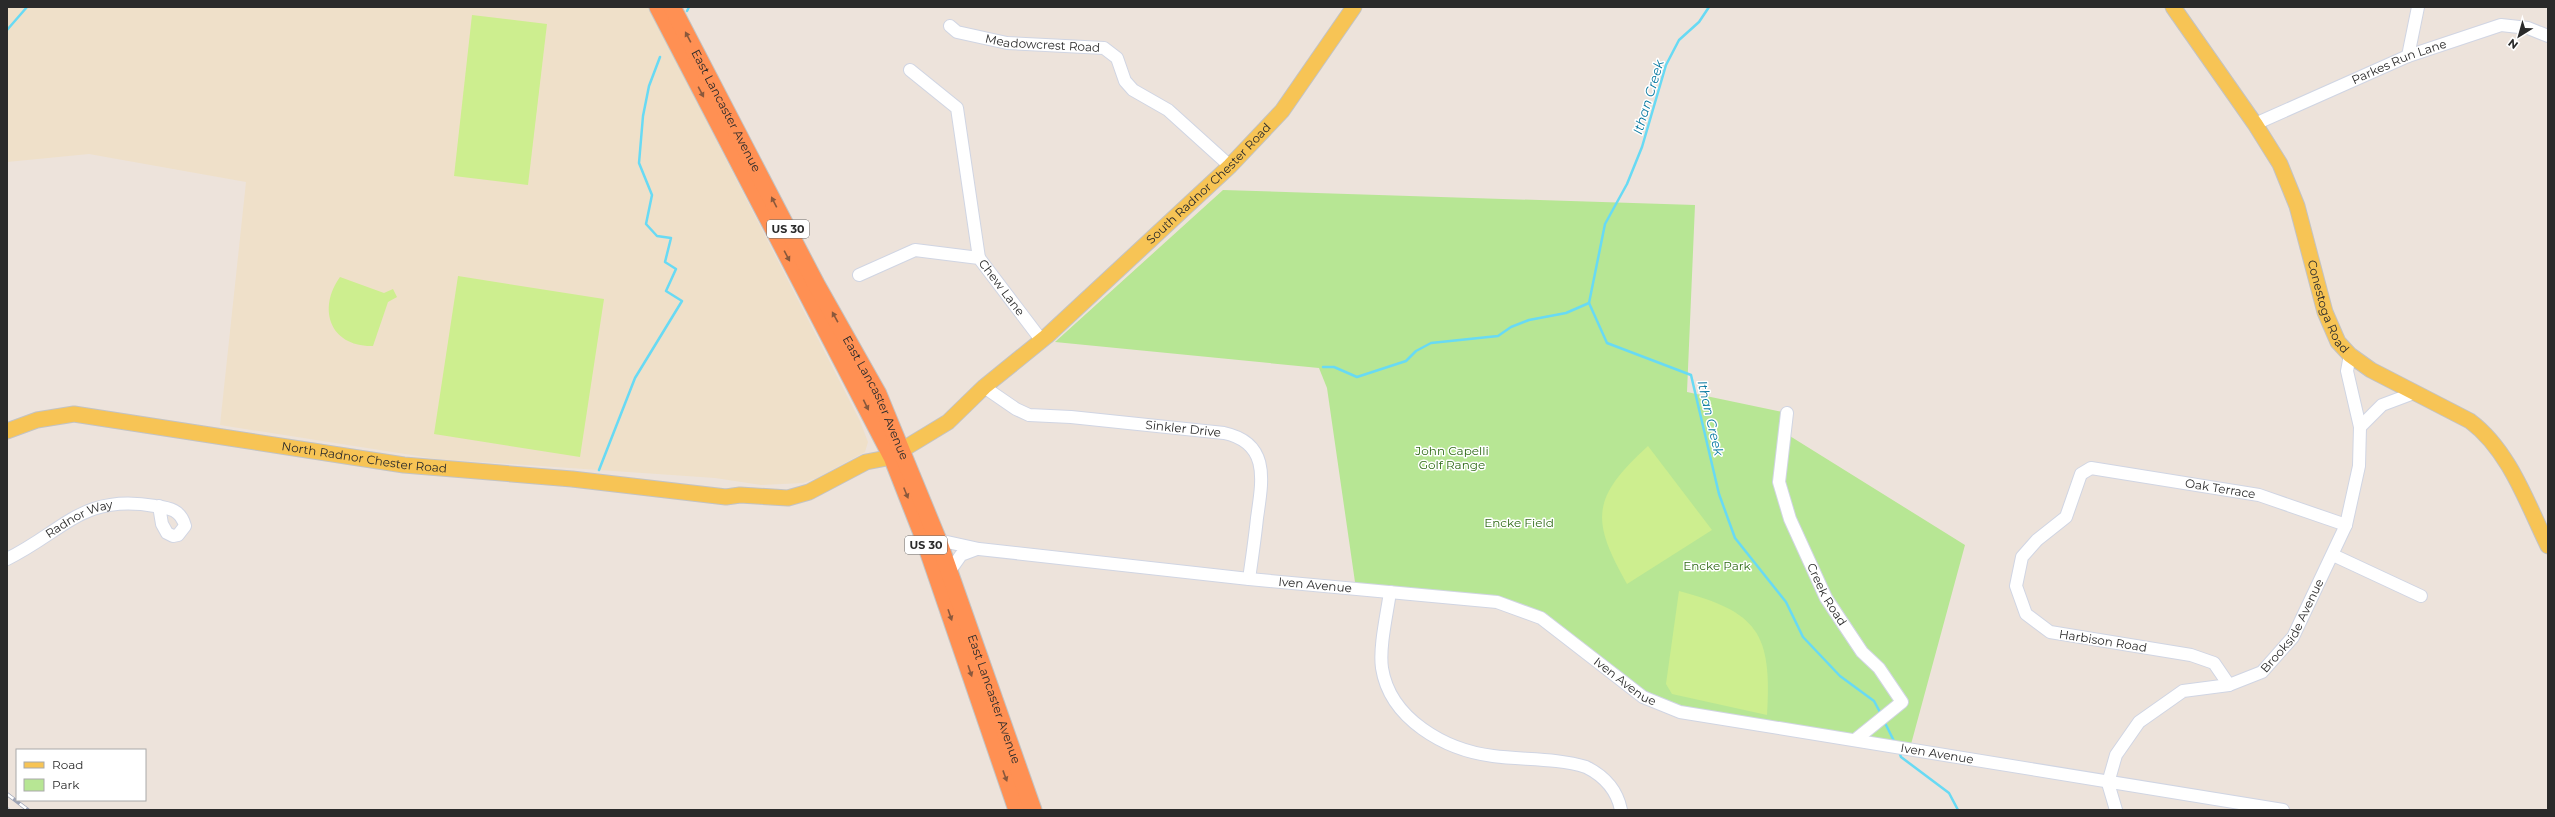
<svg xmlns="http://www.w3.org/2000/svg" width="2555" height="817" font-family="Montserrat,sans-serif">
  <style>
    .education { fill: #efe0c9 }
    .green { fill: #b7e694 }
    .pitch { fill: #cdee8f }
    .lines { fill: none; stroke-linecap: round; stroke-linejoin: round }
    .stream { stroke: #68daf4; stroke-width: 2.5 }
    .minor-casing { stroke: #d0d5e3; stroke-width: 14 }
    .major-casing { stroke: #c3c3c3; stroke-width: 17 }
    .highway-casing { stroke: #c3c3c3; stroke-width: 19 }
    .minor { stroke: #fff; stroke-width: 12 }
    .major { stroke: #f7c455; stroke-width: 15 }
    .highway { stroke: #ff9053; stroke-width: 17 }
    .rail-casing { stroke: #9da3b5; stroke-width: 4 }
    .rail { stroke: #fff; stroke-width: 2.5; stroke-dasharray: 8; stroke-linecap: butt }
    .oneway { fill: #8a583c }
    .labels { text-anchor: middle; stroke-width: 3; stroke-linejoin: round; paint-order: stroke }
    .shield { fill: #fff; stroke: #6a6a6a; stroke-width: 1 }
    .shield-label { font-size: 11px; font-weight: bold; fill: #2a2a2a }
    .street-label { font-size: 12px; fill: #2a2a2a; stroke: #fff }
    .park-label { font-size: 12px; fill: #2f6a16; stroke: #fff }
    .water-label { font-size: 13px; font-style: italic; fill: #0778a0; stroke: #fff }
  </style>
  <rect width="100%" height="100%" fill="#ede3db"/>
  <path class="education" d="M 7,7 L 648,7 L 860,421 L 868,442 L 865,452 L 817,478 L 803,483 L 761,485 L 715,478 L 437,459 L 220,425 L 246,182 L 89,154 L 7,162 Z"/>
  <path class="green" d="M 1223,190 L 1695,205 L 1687,392 L 1787,413 L 1785,433 L 1965,545 L 1910,748 L 1680,712 L 1643,697 L 1541,618 L 1496,602 L 1356,589 L 1327,388 L 1319,368 L 1055,342 Z"/>
  <g class="pitch">
    <path d="M 472,15 L 547,24 L 528,185 L 454,176 Z"/>
    <path d="M 458,276 L 604,299 L 580,457 L 434,434 Z"/>
    <path d="M 340,277 L 384,293 L 393,289 L 397,297 L 388,302 L 373,346 C 330,347 317,309 340,277 Z"/>
    <path d="M 1648,446 L 1712,530 L 1627,584 C 1590,519 1592,497 1648,446 Z"/>
    <path d="M 1679,591 C 1758,612 1772,633 1767,715 L 1672,694 L 1666,684 Z"/>
  </g>
  <g class="lines">
    <g class="stream">
      <path d="M 1709,7 L 1699,22 L 1679,40 L 1666,65 L 1642,147 L 1627,184 L 1605,224 L 1589,303 L 1607,343 L 1691,375 L 1719,494 L 1735,538 L 1786,602 L 1803,637 L 1840,676 L 1874,701 L 1881,714"/>
      <path d="M 687,11 L 689,7"/>
      <path d="M 7,30 L 27,7"/>
      <path d="M 1323,367 L 1334,367 L 1357,377 L 1406,361 L 1416,351 L 1431,343 L 1498,336 L 1511,327 L 1529,320 L 1566,313 L 1589,303"/>
      <path d="M 599,470 L 635,378 L 682,301 L 666,291 L 676,269 L 665,262 L 671,238 L 657,236 L 646,224 L 652,195 L 639,163 L 643,116 L 649,86 L 660,57"/>
      <path d="M 1884,721 L 1895,743"/>
      <path d="M 1899,751 L 1901,757 L 1949,793 L 1958,810"/>
    </g>
    <defs>
      <g id="minor">
        <path id="s1" d="M 950,26 L 957,32 L 1007,43 L 1104,48 L 1117,58 L 1125,81 L 1133,90 L 1168,110 L 1230,166"/>
        <path d="M 2408,56 L 2418,7"/>
        <path d="M 910,70 L 957,108 L 979,258"/>
        <path id="s2" d="M 2255,124 L 2408,56 L 2501,25 L 2528,28 L 2548,36"/>
        <path id="s3" d="M 859,275 L 915,250 L 979,258 L 1042,341"/>
        <path id="s4" d="M 984,387 L 1016,409 L 1029,415 L 1071,417 L 1224,433 C 1271,443 1262,482 1257,518 C 1255,538 1252,558 1249,579"/>
        <path id="s5" d="M 1787,413 L 1779,482 L 1790,519 L 1826,598 L 1862,652 L 1879,668 L 1902,702 L 1855,740"/>
        <path d="M 2360,427 L 2382,405 L 2414,393"/>
        <path id="s6" d="M 938,540 L 979,549 L 1249,579 L 1497,602 L 1541,618 L 1643,697 L 1680,712 L 2283,810"/>
        <path d="M 2333,555 L 2421,596"/>
        <path id="s7" d="M 7,559 C 64,531 83,493 155,506 C 170,508 181,510 185,526 L 178,535 L 173,536 L 167,533 L 162,524 L 159,506"/>
        <path d="M 949,572 L 961,555 L 977,549"/>
        <path d="M 1390,592 C 1387,614 1379,647 1382,668 C 1390,719 1445,750 1493,756 C 1523,760 1557,758 1586,767 C 1604,776 1617,790 1621,810"/>
        <path id="s8" d="M 2229,685 L 2214,663 L 2191,655 L 2050,632 L 2026,614 L 2016,586 L 2022,557 L 2037,540 L 2066,517 L 2081,474 L 2091,468 L 2259,495 L 2346,525"/>
        <path id="s9" d="M 2116,810 L 2108,783 L 2116,755 L 2139,722 L 2183,691 L 2229,685 L 2262,672 L 2293,637 L 2346,525 L 2359,466 L 2360,427 L 2347,371 L 2350,355"/>
      </g>
      <g id="major">
        <path id="s10" d="M 2173,7 L 2255,124 L 2280,164 L 2297,206 L 2325,312 L 2338,342 L 2350,355 L 2371,370 L 2470,421 C 2509,450 2527,503 2548,546"/>
        <path id="s11" d="M 7,431 L 37,420 L 74,414 L 404,465 L 572,479 L 726,497 L 740,495 L 788,498 L 809,492 L 866,462 L 892,457"/>
        <path id="s12" d="M 892,456 L 948,422 L 984,387 L 1047,336 L 1230,166 L 1282,111 L 1354,7"/>
      </g>
      <g id="highway">
        <path d="M 658,7 L 892,457 L 923,536 L 1017,810"/>
        <path id="s13" d="M 672,7 L 816,284 L 878,394 L 938,540 L 1033,810"/>
      </g>
    </defs>
    <use href="#minor" class="minor-casing"/>
    <use href="#major" class="major-casing"/>
    <use href="#highway" class="highway-casing"/>
    <use href="#minor" class="minor"/>
    <use href="#major" class="major"/>
    <use href="#highway" class="highway"/>
    <defs>
      <g id="rail">
        <path d="M 7,794 L 28,810"/>
        <path d="M 7,809 L 8,810"/>
      </g>
    </defs>
    <use href="#rail" class="rail-casing"/>
    <use href="#rail" class="rail"/>
  </g>
  <defs><path id="oneway-solid" d="M-6-.8H1V-3.2L6.5 0L1 3.2V.8H-6Z"/></defs>
  <g class="oneway">
    <use href="#oneway-solid" transform="translate(688 37) rotate(-118)"/>
    <use href="#oneway-solid" transform="translate(701 92) rotate(62)"/>
    <use href="#oneway-solid" transform="translate(774 202) rotate(-117)"/>
    <use href="#oneway-solid" transform="translate(787 256) rotate(62)"/>
    <use href="#oneway-solid" transform="translate(835 317) rotate(-119)"/>
    <use href="#oneway-solid" transform="translate(866 405) rotate(64)"/>
    <use href="#oneway-solid" transform="translate(906 493) rotate(68)"/>
    <use href="#oneway-solid" transform="translate(950 615) rotate(71)"/>
    <use href="#oneway-solid" transform="translate(970 671) rotate(71)"/>
    <use href="#oneway-solid" transform="translate(1005 776) rotate(70)"/>
  </g>
  <g class="labels">
    <g class="shield">
      <rect x="767" y="220" width="42" height="18" rx="3"/>
      <rect x="905" y="536" width="42" height="18" rx="3"/>
    </g>
    <g class="shield-label">
      <text x="788" y="233">US 30</text>
      <text x="926" y="549">US 30</text>
    </g>
    <g class="street-label">
      <text dy="4" stroke="none"><textPath href="#s1" startOffset="96">Meadowcrest Road</textPath></text>
      <text dy="4" stroke="none"><textPath href="#s2" startOffset="157">Parkes Run Lane</textPath></text>
      <text dy="4" stroke="none"><textPath href="#s13" startOffset="117">East Lancaster Avenue</textPath></text>
      <text dy="4" stroke="none"><textPath href="#s12" startOffset="419">South Radnor Chester Road</textPath></text>
      <text dy="4" stroke="none"><textPath href="#s3" startOffset="163">Chew Lane</textPath></text>
      <text dy="4" stroke="none"><textPath href="#s10" startOffset="341">Conestoga Road</textPath></text>
      <text dy="4" stroke="none"><textPath href="#s13" startOffset="441">East Lancaster Avenue</textPath></text>
      <text dy="4" stroke="none"><textPath href="#s4" startOffset="208">Sinkler Drive</textPath></text>
      <text dy="4" stroke="none"><textPath href="#s11" startOffset="363">North Radnor Chester Road</textPath></text>
      <text dy="4" stroke="none"><textPath href="#s8" startOffset="531">Oak Terrace</textPath></text>
      <text dy="4" stroke="none"><textPath href="#s7" startOffset="83">Radnor Way</textPath></text>
      <text dy="4" stroke="none"><textPath href="#s6" startOffset="380">Iven Avenue</textPath></text>
      <text dy="4" stroke="none"><textPath href="#s5" startOffset="192">Creek Road</textPath></text>
      <text dy="4" stroke="none"><textPath href="#s9" startOffset="289">Brookside Avenue</textPath></text>
      <text transform="translate(2103 641) rotate(9)" y="4">Harbison Road</text>
      <text dy="4" stroke="none"><textPath href="#s6" startOffset="715">Iven Avenue</textPath></text>
      <text dy="4" stroke="none"><textPath href="#s13" startOffset="765">East Lancaster Avenue</textPath></text>
      <text dy="4" stroke="none"><textPath href="#s6" startOffset="1039">Iven Avenue</textPath></text>
    </g>
    <g class="park-label">
      <text x="1452" y="455">John Capelli<tspan x="1452" dy="14">Golf Range</tspan></text>
      <text x="1519" y="527">Encke Field</text>
      <text x="1717" y="570">Encke Park</text>
    </g>
    <g class="water-label">
      <text transform="translate(1648 97) rotate(-73)" y="5">Ithan Creek</text>
      <text transform="translate(1711 418) rotate(77)" y="5">Ithan Creek</text>
    </g>
  </g>
  <rect width="2555" height="817" fill="none" stroke="#2a2a2a" stroke-width="16"/>
  <rect x="16" y="749" width="130" height="52" fill="#ffffff" stroke="#aaaaaa"/>
  <rect x="24" y="762" width="20" height="6" fill="#f7c455" stroke="#aaaaaa"/>
  <text x="52" y="769" font-size="12" fill="#2a2a2a">Road</text>
  <rect x="24" y="779" width="20" height="12" fill="#b7e694" stroke="#aaaaaa"/>
  <text x="52" y="789" font-size="12" fill="#2a2a2a">Park</text>
  <g transform="translate(2519 36) rotate(217)" stroke="#ffffff" stroke-width="3" paint-order="stroke">
  <path d="M0-3L7 15L0 10L-7 15Z" fill="#2a2a2a"/>
  <text y="-6" font-size="11" font-weight="bold" text-anchor="middle" fill="#2a2a2a">N</text>
  </g>
</svg>
